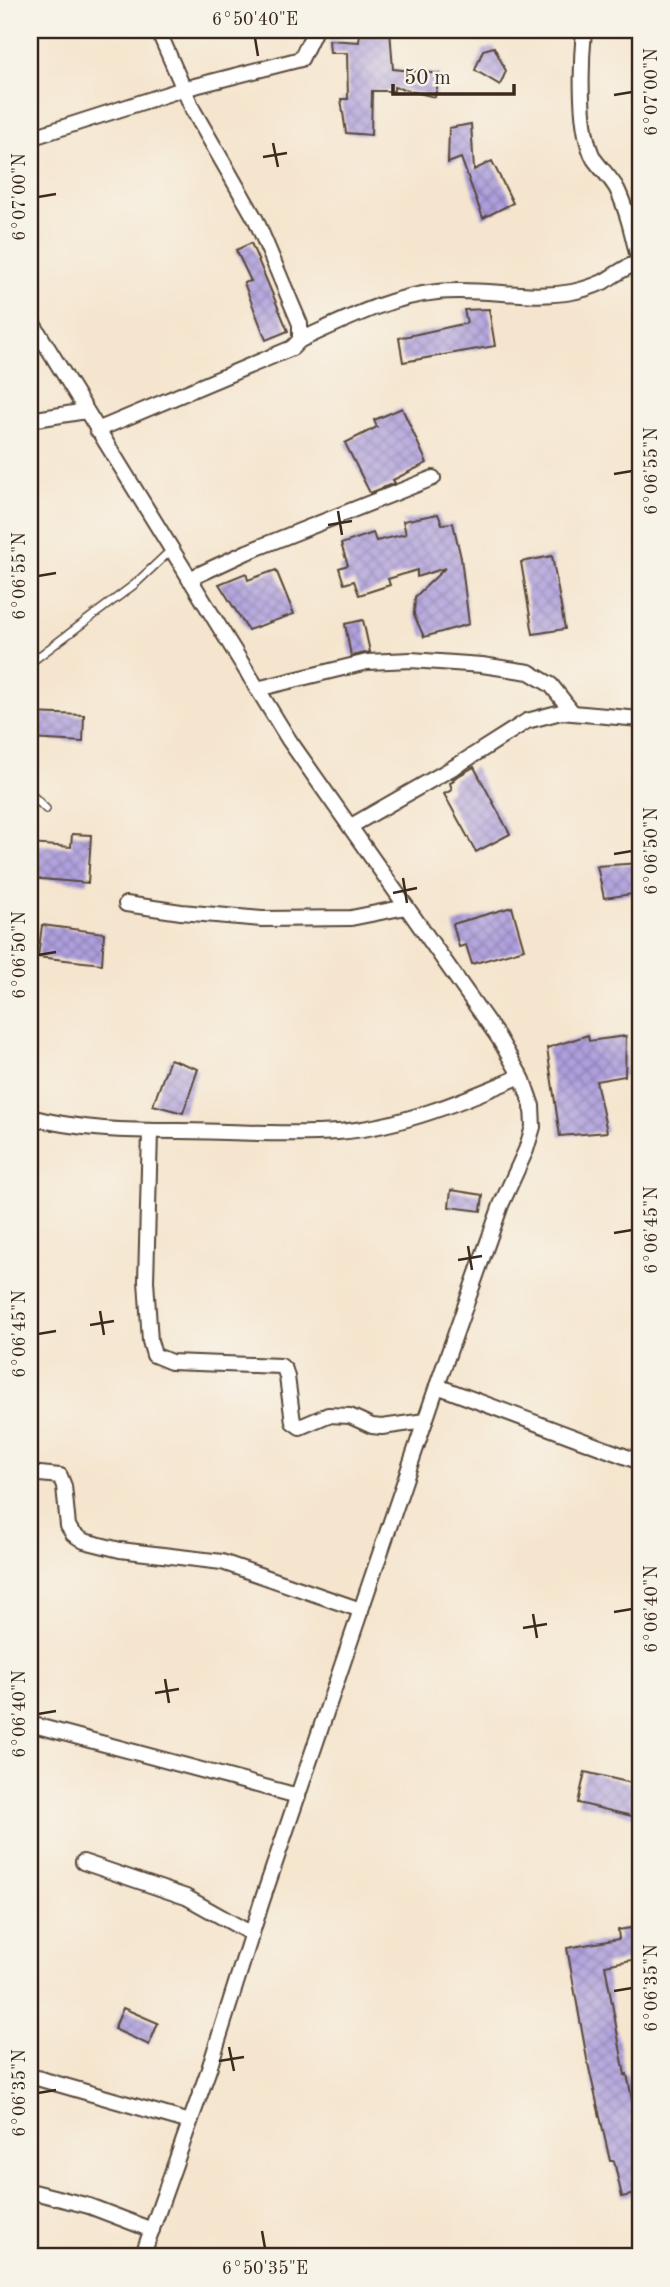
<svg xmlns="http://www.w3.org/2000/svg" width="670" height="2287" font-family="'Old Standard TT',serif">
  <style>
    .building { fill: url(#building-cross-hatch) }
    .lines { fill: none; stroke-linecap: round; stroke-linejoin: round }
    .lane-casing { stroke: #574638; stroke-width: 10 }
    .street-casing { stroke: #574638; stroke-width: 18 }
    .lane { stroke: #fff; stroke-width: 7 }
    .street { stroke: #fff; stroke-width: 14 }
    .ticks { fill: none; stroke: #3b2a1e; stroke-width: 2.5 }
    .neatline { fill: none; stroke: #3b2a1e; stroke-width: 2.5 }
    .ticks-label { font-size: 18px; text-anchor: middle; fill: #3b2a1e }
  </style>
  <defs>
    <pattern id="building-cross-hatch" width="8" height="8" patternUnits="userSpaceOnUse" patternTransform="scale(1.75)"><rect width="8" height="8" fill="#ae9fdd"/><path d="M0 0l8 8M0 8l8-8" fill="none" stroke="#8f82b3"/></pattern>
  </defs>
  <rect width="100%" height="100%" fill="#f7f3e8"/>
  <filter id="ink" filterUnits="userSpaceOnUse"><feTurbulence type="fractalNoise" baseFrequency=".0143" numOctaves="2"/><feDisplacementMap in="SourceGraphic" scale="14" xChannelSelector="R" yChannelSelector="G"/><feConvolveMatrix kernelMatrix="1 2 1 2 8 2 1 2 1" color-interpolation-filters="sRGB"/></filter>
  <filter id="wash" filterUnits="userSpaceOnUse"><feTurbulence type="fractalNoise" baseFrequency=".00686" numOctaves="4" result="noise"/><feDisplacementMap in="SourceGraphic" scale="28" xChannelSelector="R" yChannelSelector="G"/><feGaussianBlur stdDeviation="1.57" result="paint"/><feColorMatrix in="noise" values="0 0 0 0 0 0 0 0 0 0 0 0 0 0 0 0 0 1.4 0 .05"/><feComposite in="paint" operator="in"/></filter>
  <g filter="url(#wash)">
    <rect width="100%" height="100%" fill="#f5e5ce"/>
    <g id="blocks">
      <g class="building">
        <path d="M 360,30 L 390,30 L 393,69 L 440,74 L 435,97 L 394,87 L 394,91 L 372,91 L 371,135 L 346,133 L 341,99 L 348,99 L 347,53 L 330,53 L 329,40 L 359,42 Z"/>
        <path d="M 494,47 L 506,71 L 500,85 L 475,70 L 483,50 Z"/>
        <path d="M 471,124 L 474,170 L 492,161 L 513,203 L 483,218 L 461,158 L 448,163 L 449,128 Z"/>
        <path d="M 251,243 L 288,331 L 266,340 L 244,283 L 251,281 L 236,250 Z"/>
        <path d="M 489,309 L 495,346 L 403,362 L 399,338 L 467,323 L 464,310 Z"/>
        <path d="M 402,408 L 427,463 L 393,480 L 395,483 L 370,493 L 345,443 L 377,427 L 374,420 Z"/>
        <path d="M 438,514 L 442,524 L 453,523 L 461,558 L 469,624 L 424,637 L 414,615 L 415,597 L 445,568 L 417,577 L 417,570 L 388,579 L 390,585 L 359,595 L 354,581 L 344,584 L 339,568 L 348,565 L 341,544 L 373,533 L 376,541 L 406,534 L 403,521 Z"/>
        <path d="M 552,556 L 565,629 L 533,634 L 521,562 Z"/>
        <path d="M 276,570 L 294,614 L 248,630 L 219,584 L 246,573 L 248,580 Z"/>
        <path d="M 363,620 L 370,652 L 351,656 L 345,624 Z"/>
        <path d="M 30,713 L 84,715 L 83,742 L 30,739 Z"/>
        <path d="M 474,767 L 510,834 L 476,852 L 444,794 L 452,790 L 450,783 L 454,781 L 453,779 Z"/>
        <path d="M 72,834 L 91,835 L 88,883 L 30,878 L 30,844 L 71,847 Z"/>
        <path d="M 640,863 L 640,893 L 604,898 L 597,866 Z"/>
        <path d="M 512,907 L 524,949 L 472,964 L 466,945 L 459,947 L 453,924 Z"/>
        <path d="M 42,925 L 104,933 L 102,964 L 38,957 Z"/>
        <path d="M 588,1035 L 589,1041 L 626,1036 L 625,1076 L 596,1081 L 607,1132 L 560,1136 L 547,1048 Z"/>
        <path d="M 170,1059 L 198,1069 L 183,1113 L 153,1105 Z"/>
        <path d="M 451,1190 L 483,1195 L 481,1211 L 449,1207 Z"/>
        <path d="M 585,1772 L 640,1785 L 640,1818 L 578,1803 Z"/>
        <path d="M 631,1928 L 637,1959 L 605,1965 L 625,2075 L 627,2074 L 640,2139 L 640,2193 L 622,2197 L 614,2161 L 610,2161 L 587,2059 L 567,1948 L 619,1939 L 618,1930 Z"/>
        <path d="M 123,2008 L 158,2023 L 149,2045 L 114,2029 Z"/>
      </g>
    </g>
  </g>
  <g filter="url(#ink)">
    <use href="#blocks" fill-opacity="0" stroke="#574638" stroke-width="2"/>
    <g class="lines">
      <defs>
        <g id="lane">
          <path d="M 30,663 L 135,584 L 171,550"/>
          <path d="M 30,793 L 46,809"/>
        </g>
        <g id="street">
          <path d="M 584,30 C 581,62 578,130 594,159 C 601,169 611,178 617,189 C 628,212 633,237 639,262"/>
          <path d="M 30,138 L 183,89 L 301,59 L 315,30"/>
          <path d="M 30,319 L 289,740 L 498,1037 L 523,1080 L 532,1106 L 533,1127 L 526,1150 L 501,1205 L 437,1386 L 262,1901 L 209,2069 L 142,2257"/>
          <path d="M 300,340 C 345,320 388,297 437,292 C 482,287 527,300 572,292 C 582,290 594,286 603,282 C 614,276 628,264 640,263"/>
          <path d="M 30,420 L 86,411"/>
          <path d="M 97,430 L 292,348 L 300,340 L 300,324 L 256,220 L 193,110 L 158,30"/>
          <path d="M 189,579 L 247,552 L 433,478"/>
          <path d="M 257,689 L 367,662 L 411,660 L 482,665 L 529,672 L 551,685 L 573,713"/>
          <path d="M 351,826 L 461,763 L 527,721 L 561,712 L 640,719"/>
          <path d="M 126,904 L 181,912 L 262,919 L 351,918 L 406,907"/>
          <path d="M 30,1117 C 79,1130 128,1131 178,1131 C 231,1131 284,1136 338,1132 C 401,1127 463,1101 521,1076"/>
          <path d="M 150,1132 L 146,1281 L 150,1341 L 154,1355 L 171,1362 L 281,1366 L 285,1370 L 287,1377 L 293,1422 L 300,1427 L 328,1415 L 350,1416 L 372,1426 L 382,1427 L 425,1421"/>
          <path d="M 437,1386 L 640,1462"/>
          <path d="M 30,1473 L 60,1476 L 64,1486 L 68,1526 L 73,1534 L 84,1541 L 120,1550 L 222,1562 L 361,1610"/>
          <path d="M 30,1724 L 298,1796"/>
          <path d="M 83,1862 L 186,1897 L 252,1934"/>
          <path d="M 30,2076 L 190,2122"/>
          <path d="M 30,2191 L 89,2206 L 152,2230"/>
        </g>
      </defs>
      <use href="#lane" class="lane-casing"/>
      <use href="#street" class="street-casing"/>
      <use href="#lane" class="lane"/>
      <use href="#street" class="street"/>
    </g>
  </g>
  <path class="ticks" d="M 255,38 L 258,56M 614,95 L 632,92M 273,143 L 278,167M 263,157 L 287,153M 38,197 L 56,194M 614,474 L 632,471M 338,511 L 342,535M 328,525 L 352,521M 38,576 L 56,573M 614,854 L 632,851M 403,878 L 407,903M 393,893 L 417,888M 38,955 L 56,952M 614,1233 L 632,1230M 468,1246 L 472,1270M 458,1260 L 482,1256M 100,1311 L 104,1335M 90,1325 L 114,1321M 38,1334 L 56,1331M 614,1612 L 632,1609M 533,1614 L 537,1638M 523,1628 L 547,1624M 165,1679 L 169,1703M 155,1693 L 179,1689M 38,1714 L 56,1711M 614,1991 L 632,1988M 229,2047 L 234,2071M 219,2061 L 244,2057M 38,2093 L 56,2090M 262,2231 L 265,2248"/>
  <rect width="670" height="2287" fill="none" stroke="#f7f3e8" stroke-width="77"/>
  <path d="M393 84v10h121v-10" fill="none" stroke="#3b2a1e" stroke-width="3.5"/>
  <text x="404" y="84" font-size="21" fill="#3b2a1e" stroke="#f7f3e8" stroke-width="5" paint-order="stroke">50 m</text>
  <rect x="38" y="38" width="594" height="2210" class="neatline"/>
  <g class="ticks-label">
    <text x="255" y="25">6°50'40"E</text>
    <text transform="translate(651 92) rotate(-90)" y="6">6°07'00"N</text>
    <text transform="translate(19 197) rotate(-90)" y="6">6°07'00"N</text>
    <text transform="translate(651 471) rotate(-90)" y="6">6°06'55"N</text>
    <text transform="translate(19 576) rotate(-90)" y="6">6°06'55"N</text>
    <text transform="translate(651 851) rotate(-90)" y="6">6°06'50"N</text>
    <text transform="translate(19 955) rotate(-90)" y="6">6°06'50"N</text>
    <text transform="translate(651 1230) rotate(-90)" y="6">6°06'45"N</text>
    <text transform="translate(19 1334) rotate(-90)" y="6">6°06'45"N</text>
    <text transform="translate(651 1609) rotate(-90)" y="6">6°06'40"N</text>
    <text transform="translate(19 1714) rotate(-90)" y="6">6°06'40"N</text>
    <text transform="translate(651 1988) rotate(-90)" y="6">6°06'35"N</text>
    <text transform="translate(19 2093) rotate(-90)" y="6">6°06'35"N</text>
    <text x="265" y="2274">6°50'35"E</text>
  </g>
</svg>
